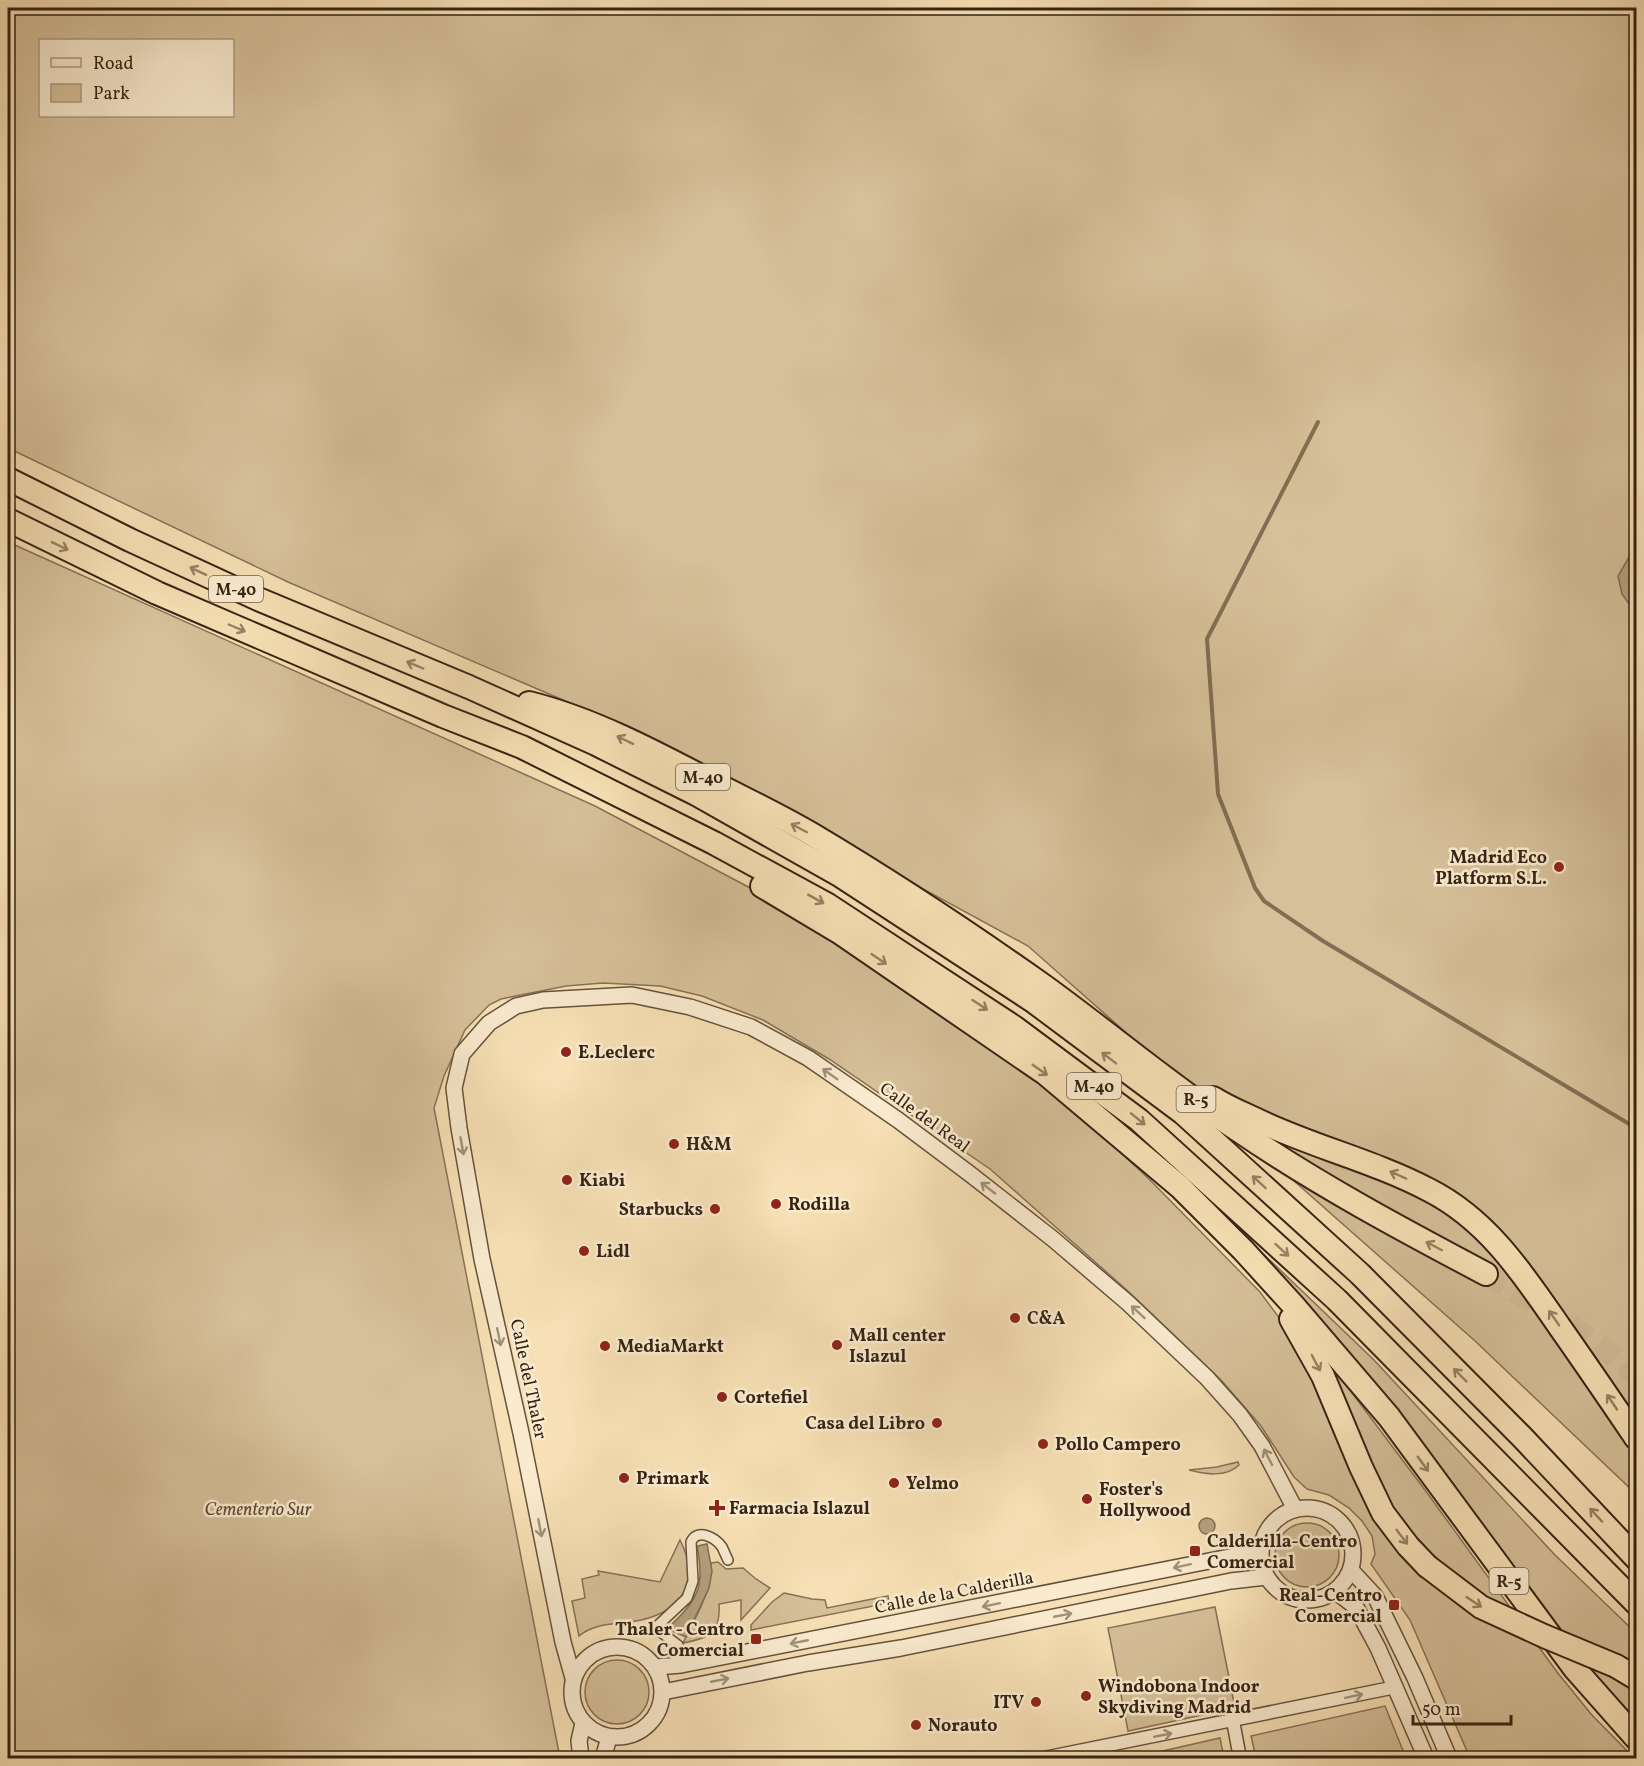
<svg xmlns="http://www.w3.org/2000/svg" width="1644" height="1766" font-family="Vollkorn,serif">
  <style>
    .green { fill: #d6c099; stroke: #867256; stroke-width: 1.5; fill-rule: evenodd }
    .water { fill: #b5a07e; stroke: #826e53; stroke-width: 1.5 }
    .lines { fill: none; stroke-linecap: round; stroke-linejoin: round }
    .stream { stroke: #826e53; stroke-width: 4 }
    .motorway-tunnel { stroke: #d0ba95; stroke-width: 22; stroke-dasharray: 22 11; stroke-linecap: butt }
    .pedestrian-casing { stroke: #66523c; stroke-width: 12 }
    .minor-casing { stroke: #66523c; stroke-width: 15 }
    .tertiary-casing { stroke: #66523c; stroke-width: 18 }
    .motorway-casing { stroke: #352313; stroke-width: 26 }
    .pedestrian { stroke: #faebcf; stroke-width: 9 }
    .minor { stroke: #faebcf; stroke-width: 12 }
    .tertiary { stroke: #faebcf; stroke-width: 15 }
    .motorway { stroke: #f7e0b5; stroke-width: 22 }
    .motorway-bridge-casing { stroke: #352313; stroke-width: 26; stroke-linecap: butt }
    .motorway-bridge { stroke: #f7e0b5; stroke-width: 22 }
    .oneway { stroke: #968264 }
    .oneway2 { stroke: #a1917a }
    .poi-dot { fill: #8f2418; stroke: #faebcf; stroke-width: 2 }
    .labels { text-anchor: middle; stroke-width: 5; stroke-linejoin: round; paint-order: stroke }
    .shield { fill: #faebcf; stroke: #705f4b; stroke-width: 1.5 }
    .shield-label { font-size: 16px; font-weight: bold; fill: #352313 }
    .poi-label { font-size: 18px; font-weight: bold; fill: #352313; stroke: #faebcf; text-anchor: start }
    .street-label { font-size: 18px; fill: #352313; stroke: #faebcf }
    .park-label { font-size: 18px; font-style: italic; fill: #5d4a34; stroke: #faebcf }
  </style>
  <rect width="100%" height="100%" fill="#f7e0b5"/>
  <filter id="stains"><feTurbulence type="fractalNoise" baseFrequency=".00333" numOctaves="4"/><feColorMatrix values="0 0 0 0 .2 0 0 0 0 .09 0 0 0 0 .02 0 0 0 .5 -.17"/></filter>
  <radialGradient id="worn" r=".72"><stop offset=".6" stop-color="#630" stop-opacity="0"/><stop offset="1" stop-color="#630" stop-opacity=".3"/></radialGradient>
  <g class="green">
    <path d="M 8,8 L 1636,8 L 1636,1494 L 1474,1340 L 1028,946 L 626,727 L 288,582 L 8,448 ZM 40,40 L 232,40 L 232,116 L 40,116 Z"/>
    <path d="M 8,542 L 595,806 L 756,891 L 1043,1080 L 1149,1179 L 1260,1292 L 1283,1323 L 1391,1513 L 1319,1349 L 1425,1490 L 1557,1672 L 1591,1714 L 1634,1758 L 1470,1758 L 1410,1620 L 1371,1564 L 1375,1554 L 1372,1536 L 1362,1521 L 1349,1508 L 1329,1495 L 1307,1489 L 1294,1477 L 1261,1426 L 1221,1380 L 1129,1292 L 990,1169 L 829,1059 L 763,1020 L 702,996 L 660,986 L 603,983 L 566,986 L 501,999 L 489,1005 L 465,1030 L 444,1076 L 434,1108 L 560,1758 L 8,1758 Z"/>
    <path d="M 1252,1243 L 1374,1360 L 1555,1555 L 1636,1633 L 1636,1723 L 1593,1678 L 1362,1367 Z"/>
    <path d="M 1238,1462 L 1239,1465 C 1226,1478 1205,1474 1189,1470 L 1217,1467 Z"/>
    <circle cx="1307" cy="1555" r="32"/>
    <path d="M 680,1540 C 700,1579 685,1610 641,1620 C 620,1625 597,1621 579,1636 L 572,1601 L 585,1598 L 582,1579 L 599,1575 L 598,1571 L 660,1582 Z"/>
    <path d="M 718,1562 L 726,1569 L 743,1568 L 756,1579 L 770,1588 L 741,1620 L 741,1600 L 719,1604 C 721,1634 708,1638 683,1643 C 694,1619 713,1591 711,1563 Z"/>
    <path d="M 784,1593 L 812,1599 L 825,1600 L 827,1608 L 888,1596 L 889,1603 L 751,1630 L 751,1625 L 772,1602 Z"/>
    <path d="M 1215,1607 L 1235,1708 L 1128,1731 L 1108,1628 Z"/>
    <circle cx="617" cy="1692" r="32"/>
    <path d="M 1385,1706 L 1406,1758 L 1256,1758 L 1251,1736 Z"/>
    <path d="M 1220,1738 L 1224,1758 L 1132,1758 Z"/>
  </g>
  <g class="water">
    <path d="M 1636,554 L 1636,614 L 1622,594 L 1618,576 L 1629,557 Z"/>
    <circle cx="1207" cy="1526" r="8"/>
    <path d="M 707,1544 L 712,1571 L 709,1588 L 686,1637 L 667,1629 C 698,1599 705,1589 697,1546 Z"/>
  </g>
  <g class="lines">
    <path class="stream" d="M 1318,422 L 1207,639 L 1218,794 L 1255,888 L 1264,901 L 1323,941 L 1636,1128"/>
    <path class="motorway-tunnel" d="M 1486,1274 L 1597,1343 L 1636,1375"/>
    <defs>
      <path id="pedestrian" d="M 678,1645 L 655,1628 L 687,1598 L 693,1581 L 691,1542 C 697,1528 715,1537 722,1547 C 724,1551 726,1556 728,1560"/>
      <g id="minor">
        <path d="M 1233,1721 L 1240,1758"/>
        <path d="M 1044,1758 L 1396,1687"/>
      </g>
      <g id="tertiary">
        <circle cx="1307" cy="1554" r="46"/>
        <path d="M 1351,1570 L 1375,1596 L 1415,1678 L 1449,1758"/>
        <path d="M 1335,1591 L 1356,1607 L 1378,1648 L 1426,1758"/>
        <circle cx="617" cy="1692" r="45"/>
        <path d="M 656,1667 L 681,1665 L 1260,1551"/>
        <path d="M 573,1678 L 563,1642 L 521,1433 L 482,1259 L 459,1128 L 454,1088 L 462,1054 L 489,1023 L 516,1006 L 543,1000 L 632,995 L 690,1007 L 751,1027 L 808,1058 L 898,1120 L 970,1174 L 1053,1239 L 1128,1303 L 1207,1378 L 1240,1415 L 1262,1446 L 1295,1509"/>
        <path d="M 663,1692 L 808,1663 L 901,1648 L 1231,1581 L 1266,1577"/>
        <path d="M 581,1758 L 579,1741 L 583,1723"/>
        <path d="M 603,1758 L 609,1738"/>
      </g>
      <g id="motorway">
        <path d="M 8,479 L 130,540 L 258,599 L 469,687 L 596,744 L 696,794 L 841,876 L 1033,1001 L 1183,1113 L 1360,1274 L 1522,1437 L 1636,1558"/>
        <path d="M 8,520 L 157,593 L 443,716 L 522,747 L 714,843 L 828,905 L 1014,1027 L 1139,1120 L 1337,1300 L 1636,1603"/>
        <path d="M 529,703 C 593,719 655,752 714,783 C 747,800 781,816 813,835 C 892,882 969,933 1044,986 C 1109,1033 1171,1086 1238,1130 C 1317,1184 1401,1229 1486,1274"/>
        <path d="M 762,886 L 839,932 L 1046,1074 L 1180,1187 L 1243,1250 L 1294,1306 L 1389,1417 L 1575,1669 L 1636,1738"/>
        <path d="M 1213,1098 C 1227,1107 1242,1113 1257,1120 C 1313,1147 1374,1161 1429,1190 C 1488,1220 1523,1274 1559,1326 C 1585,1363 1611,1401 1636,1438"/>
        <path d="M 1291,1319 L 1323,1376 L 1361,1467 L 1383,1513 L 1408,1546 L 1427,1566"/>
        <path d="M 1616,1666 L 1636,1678"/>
      </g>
    </defs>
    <use href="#pedestrian" class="pedestrian-casing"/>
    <use href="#minor" class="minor-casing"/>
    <use href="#tertiary" class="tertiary-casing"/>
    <use href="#motorway" class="motorway-casing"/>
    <use href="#pedestrian" class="pedestrian"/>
    <use href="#minor" class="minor"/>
    <use href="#tertiary" class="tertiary"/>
    <use href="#motorway" class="motorway"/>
    <defs>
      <path id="motorway-bridge" d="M 1427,1566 L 1481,1607 L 1544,1636 L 1616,1666"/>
    </defs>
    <use href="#motorway-bridge" class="motorway-bridge-casing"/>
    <use href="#motorway-bridge" class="motorway-bridge"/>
  </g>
  <defs><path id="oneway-shaft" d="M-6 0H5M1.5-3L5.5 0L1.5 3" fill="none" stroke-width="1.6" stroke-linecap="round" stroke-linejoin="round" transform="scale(1.5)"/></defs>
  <g class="oneway">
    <use href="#oneway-shaft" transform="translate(60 546) rotate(26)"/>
    <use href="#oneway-shaft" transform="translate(198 571) rotate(-155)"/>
    <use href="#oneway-shaft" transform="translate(237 628) rotate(23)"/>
    <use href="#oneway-shaft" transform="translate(415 665) rotate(-157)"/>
    <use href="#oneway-shaft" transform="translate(625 740) rotate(-154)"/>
    <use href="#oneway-shaft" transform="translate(799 828) rotate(-152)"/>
    <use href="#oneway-shaft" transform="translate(816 899) rotate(29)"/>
    <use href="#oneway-shaft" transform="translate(879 959) rotate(34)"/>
    <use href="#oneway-shaft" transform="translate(980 1005) rotate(33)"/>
    <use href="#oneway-shaft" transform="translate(1109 1058) rotate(-143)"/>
    <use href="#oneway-shaft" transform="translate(1040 1070) rotate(35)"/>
    <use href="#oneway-shaft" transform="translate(1138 1119) rotate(39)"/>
    <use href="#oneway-shaft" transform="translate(1398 1175) rotate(-156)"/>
    <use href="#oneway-shaft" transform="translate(1259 1182) rotate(-138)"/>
    <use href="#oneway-shaft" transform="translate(1434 1246) rotate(-152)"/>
    <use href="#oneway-shaft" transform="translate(1282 1250) rotate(42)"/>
    <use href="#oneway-shaft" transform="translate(1554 1318) rotate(-125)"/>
    <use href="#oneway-shaft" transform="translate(1316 1363) rotate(62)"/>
    <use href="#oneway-shaft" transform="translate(1460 1375) rotate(-135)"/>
    <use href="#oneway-shaft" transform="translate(1612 1402) rotate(-124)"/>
    <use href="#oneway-shaft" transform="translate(1423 1464) rotate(54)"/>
    <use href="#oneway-shaft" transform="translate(1596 1515) rotate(-133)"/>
    <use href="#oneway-shaft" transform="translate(1402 1537) rotate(53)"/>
    <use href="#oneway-shaft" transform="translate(1474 1602) rotate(34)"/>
  </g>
  <g class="oneway2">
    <use href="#oneway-shaft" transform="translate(830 1074) rotate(-145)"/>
    <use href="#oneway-shaft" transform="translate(462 1146) rotate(80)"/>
    <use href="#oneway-shaft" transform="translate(988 1188) rotate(-142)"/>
    <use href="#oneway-shaft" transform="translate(1138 1312) rotate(-137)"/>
    <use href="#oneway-shaft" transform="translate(499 1337) rotate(78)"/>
    <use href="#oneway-shaft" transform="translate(1268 1457) rotate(-117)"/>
    <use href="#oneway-shaft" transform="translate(540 1528) rotate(79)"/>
    <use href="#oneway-shaft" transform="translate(1182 1566) rotate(168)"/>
    <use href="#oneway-shaft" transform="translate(991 1605) rotate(168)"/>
    <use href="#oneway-shaft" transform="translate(1063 1615) rotate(-11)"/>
    <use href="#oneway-shaft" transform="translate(799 1642) rotate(169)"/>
    <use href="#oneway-shaft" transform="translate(720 1680) rotate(-11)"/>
    <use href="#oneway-shaft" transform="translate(1354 1696) rotate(-12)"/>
    <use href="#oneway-shaft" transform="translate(1163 1735) rotate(-11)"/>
  </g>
  <g class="poi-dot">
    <circle cx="1559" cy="867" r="6"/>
    <circle cx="566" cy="1052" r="6"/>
    <circle cx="674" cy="1144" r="6"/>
    <circle cx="567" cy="1180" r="6"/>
    <circle cx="776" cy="1204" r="6"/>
    <circle cx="715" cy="1209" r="6"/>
    <circle cx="584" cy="1251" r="6"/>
    <circle cx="1015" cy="1318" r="6"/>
    <circle cx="837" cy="1345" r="6"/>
    <circle cx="605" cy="1346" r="6"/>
    <circle cx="722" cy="1397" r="6"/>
    <circle cx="937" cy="1423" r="6"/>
    <circle cx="1043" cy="1444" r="6"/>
    <circle cx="624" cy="1478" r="6"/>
    <circle cx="894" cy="1483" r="6"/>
    <circle cx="1087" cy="1499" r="6"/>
    <path d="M714 1499h6v6h6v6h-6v6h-6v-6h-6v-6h6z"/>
    <rect x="1189" y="1545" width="12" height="12" rx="3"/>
    <rect x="1388" y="1599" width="12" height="12" rx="3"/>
    <rect x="750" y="1633" width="12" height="12" rx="3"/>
    <circle cx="1086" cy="1696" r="6"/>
    <circle cx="1036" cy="1702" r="6"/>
    <circle cx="916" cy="1725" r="6"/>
  </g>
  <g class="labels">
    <g class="shield">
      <rect x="209" y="576" width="54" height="26" rx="4.5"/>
      <rect x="676" y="764" width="54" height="26" rx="4.5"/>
      <rect x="1067" y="1073" width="54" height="26" rx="4.5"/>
      <rect x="1176.5" y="1086" width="39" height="26" rx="4.5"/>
      <rect x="1489.5" y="1568" width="39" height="26" rx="4.5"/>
    </g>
    <g class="shield-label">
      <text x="236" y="595">M-40</text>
      <text x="703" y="783">M-40</text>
      <text x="1094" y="1092">M-40</text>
      <text x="1196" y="1105">R-5</text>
      <text x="1509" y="1587">R-5</text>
    </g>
    <g class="poi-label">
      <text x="1547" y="863" text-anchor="end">Madrid Eco<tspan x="1547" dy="21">Platform S.L.</tspan></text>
      <text x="578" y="1058">E.Leclerc</text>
      <text x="686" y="1150">H&amp;M</text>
      <text x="579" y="1186">Kiabi</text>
      <text x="788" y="1210">Rodilla</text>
      <text x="703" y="1215" text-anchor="end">Starbucks</text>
      <text x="596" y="1257">Lidl</text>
      <text x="1027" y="1324">C&amp;A</text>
      <text x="849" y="1341">Mall center<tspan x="849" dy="21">Islazul</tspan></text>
      <text x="617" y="1352">MediaMarkt</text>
      <text x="734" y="1403">Cortefiel</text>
      <text x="925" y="1429" text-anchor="end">Casa del Libro</text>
      <text x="1055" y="1450">Pollo Campero</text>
      <text x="636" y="1484">Primark</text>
      <text x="906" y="1489">Yelmo</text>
      <text x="1099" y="1495">Foster's<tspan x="1099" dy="21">Hollywood</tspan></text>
      <text x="729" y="1514">Farmacia Islazul</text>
      <text x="1207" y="1547">Calderilla-Centro<tspan x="1207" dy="21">Comercial</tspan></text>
      <text x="1382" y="1601" text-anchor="end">Real-Centro<tspan x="1382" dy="21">Comercial</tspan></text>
      <text x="744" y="1635" text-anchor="end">Thaler - Centro<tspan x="744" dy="21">Comercial</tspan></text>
      <text x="1098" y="1692">Windobona Indoor<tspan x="1098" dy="21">Skydiving Madrid</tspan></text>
      <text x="1024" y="1708" text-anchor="end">ITV</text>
      <text x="928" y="1731">Norauto</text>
    </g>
    <g class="street-label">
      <text transform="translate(925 1117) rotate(36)" y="6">Calle del Real</text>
      <text transform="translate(529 1379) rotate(78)" y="6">Calle del Thaler</text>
      <text transform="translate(954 1592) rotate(-11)" y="6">Calle de la Calderilla</text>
    </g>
    <g class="park-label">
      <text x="258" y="1515">Cementerio Sur</text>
    </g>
  </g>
  <rect width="1644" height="1766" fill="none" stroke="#f7e0b5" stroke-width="30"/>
  <rect x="9" y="9" width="1626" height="1748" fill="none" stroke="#352313" stroke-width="3"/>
  <rect x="15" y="15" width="1614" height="1736" fill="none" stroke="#352313" stroke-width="1.5"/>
  <rect x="39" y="39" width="195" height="78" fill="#faebcf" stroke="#ab9b84" stroke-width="1.5"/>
  <rect x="51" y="58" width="30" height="9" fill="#faebcf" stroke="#ab9b84" stroke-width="1.5"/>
  <text x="93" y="69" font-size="18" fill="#352313">Road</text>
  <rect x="51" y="84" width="30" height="18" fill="#d6c099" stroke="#ab9b84" stroke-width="1.5"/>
  <text x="93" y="99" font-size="18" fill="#352313">Park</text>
  <path d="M1413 1715v9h98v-9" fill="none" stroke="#352313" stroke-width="3"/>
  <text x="1422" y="1715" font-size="18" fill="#352313" stroke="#faebcf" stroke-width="4.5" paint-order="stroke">50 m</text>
  <rect width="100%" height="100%" filter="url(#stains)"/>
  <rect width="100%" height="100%" fill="url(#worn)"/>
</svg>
